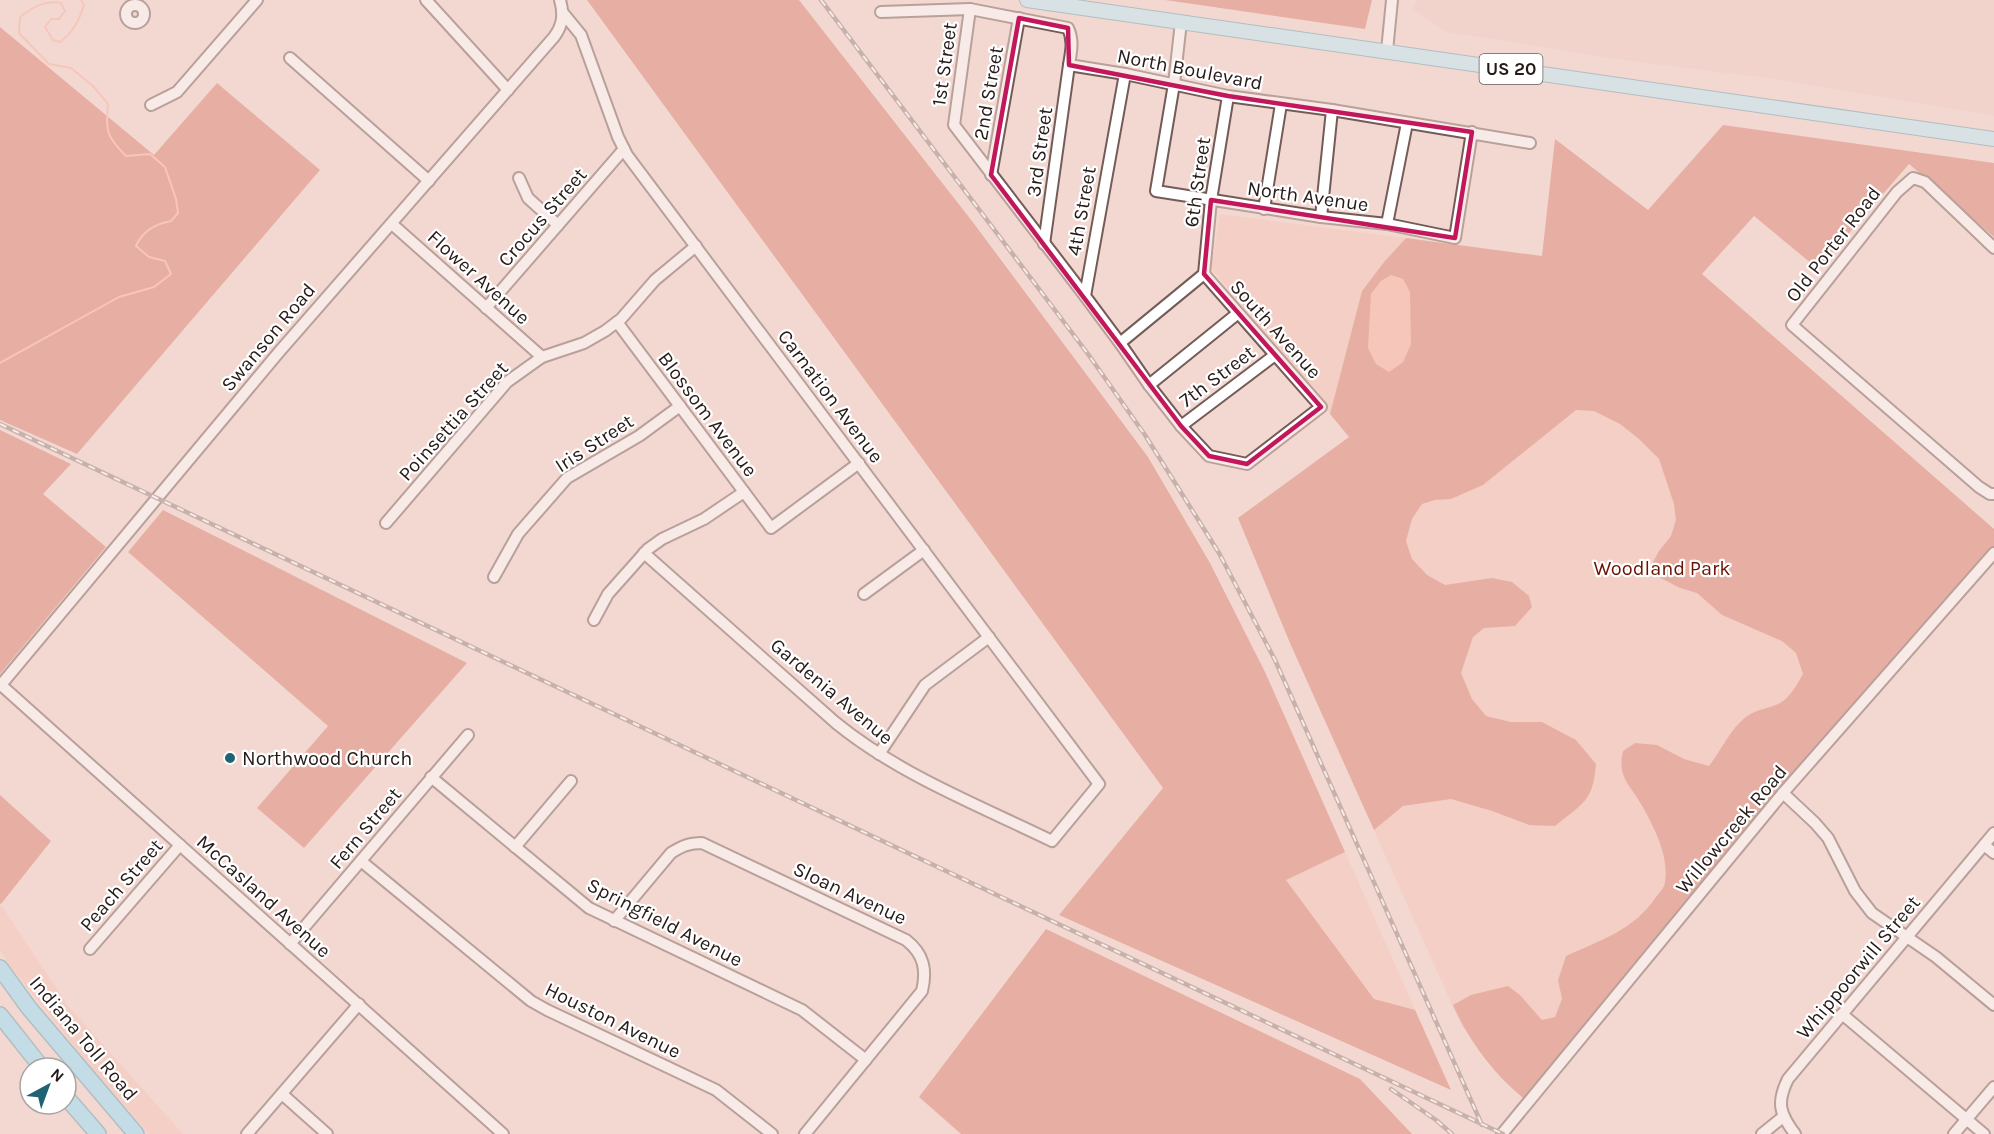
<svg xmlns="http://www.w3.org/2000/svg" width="1994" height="1134" font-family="Karla,sans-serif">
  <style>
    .built { fill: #f0ccc4 }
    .green { fill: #f7c3b7 }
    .forest { fill: #da7d6a }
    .water { fill: #fdaf9e }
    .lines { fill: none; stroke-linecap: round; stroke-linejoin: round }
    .stream { stroke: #fdaf9e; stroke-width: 2 }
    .minor-casing { stroke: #735c57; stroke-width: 14 }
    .major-casing { stroke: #679cad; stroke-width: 16 }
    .highway-casing { stroke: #679cad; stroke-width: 18 }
    .minor { stroke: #fff; stroke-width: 10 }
    .major { stroke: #b9edfd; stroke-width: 14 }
    .highway { stroke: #8ae1fc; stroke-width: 15 }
    .rail-casing { stroke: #94817d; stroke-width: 4.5 }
    .rail { stroke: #fff; stroke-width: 2; stroke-dasharray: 7; stroke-linecap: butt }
    .marked { fill: none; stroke: #c2185b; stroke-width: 4.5; stroke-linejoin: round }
    .poi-dot { fill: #1e6274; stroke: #fff; stroke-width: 2 }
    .labels { text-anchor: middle; stroke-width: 4.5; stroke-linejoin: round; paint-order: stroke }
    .shield { fill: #fff; stroke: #665f5e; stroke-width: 1.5 }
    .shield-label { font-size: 18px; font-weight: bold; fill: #251b19 }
    .street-label { font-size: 20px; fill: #251b19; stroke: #fff }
    .park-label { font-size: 20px; fill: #681304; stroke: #fff }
    .poi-label { font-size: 20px; fill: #251b19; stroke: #fff; text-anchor: start }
  </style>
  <rect width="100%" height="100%" fill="#f3d8d2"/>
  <path class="built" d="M 1418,0 L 1994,0 L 1994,116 L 1768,78 L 1630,61 L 1446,32 L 1412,8 Z"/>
  <g class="green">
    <path d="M 1220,214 L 1406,238 L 1384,262 L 1362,291 L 1330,414 L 1211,268 Z"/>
    <path d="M 1644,224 L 1994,529 L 1502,1080 L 1462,1027 L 1290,643 Z"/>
    <path d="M 1265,672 L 1451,1090 L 1374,999 L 1286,880 Z"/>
    <path d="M 0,903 L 69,1007 L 183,1134 L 149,1134 L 86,1061 L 10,966 L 0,951 Z"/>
  </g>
  <g class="forest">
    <path d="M 587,0 L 799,0 L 972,221 L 1148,457 L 1210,563 L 1265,672 L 1345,852 L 1286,880 L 1374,999 L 1415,1010 L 1451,1090 L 1059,915 L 1163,788 Z"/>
    <path d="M 1165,0 L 1372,0 L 1365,29 Z"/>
    <path d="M 0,27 L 154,155 L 217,83 L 320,170 L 77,454 L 0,420 Z"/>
    <path d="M 1723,125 L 1994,163 L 1994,237 L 1909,164 L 1818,269 L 1754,216 L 1702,274 L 1994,529 L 1994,546 L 1523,1098 C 1493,1073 1469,1041 1453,1005 L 1471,995 L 1508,986 L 1520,995 L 1542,1020 L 1555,1017 L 1562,999 L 1558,980 L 1566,956 C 1601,940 1634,930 1656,897 C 1659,893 1665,887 1665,882 C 1669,855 1654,827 1641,804 C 1629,783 1617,777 1623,751 L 1635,743 L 1657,745 L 1684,759 L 1709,766 C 1721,751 1733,724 1749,715 C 1758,709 1770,708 1780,703 C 1791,697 1797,684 1803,674 L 1796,653 L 1782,641 L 1722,615 L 1697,593 L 1680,588 L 1659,577 L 1653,562 L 1659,551 L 1671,536 L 1676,520 L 1674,504 L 1659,459 L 1639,439 L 1620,424 L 1594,411 L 1576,410 L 1483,485 L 1451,499 L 1435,500 L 1422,504 L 1412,519 L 1406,541 L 1412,559 L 1427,575 L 1445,585 L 1492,578 L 1512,582 L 1529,596 L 1532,607 L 1515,626 L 1484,628 L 1473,637 L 1461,673 L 1472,699 L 1486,716 L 1511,722 L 1542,722 L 1576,740 L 1596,764 C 1593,802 1583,803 1555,826 L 1529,825 L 1492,811 L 1451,799 L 1403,806 L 1374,830 L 1290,643 L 1238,518 L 1349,437 L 1330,414 L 1362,291 L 1384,262 L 1406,238 L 1542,256 L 1555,139 L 1648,210 Z"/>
    <path d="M 0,430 L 71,464 L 43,494 L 106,547 L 0,674 Z"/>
    <path d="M 163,510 L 467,663 L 304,848 L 257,808 L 328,726 L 128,552 Z"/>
    <path d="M 0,795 L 51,841 L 1,904 L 0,903 Z"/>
    <path d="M 1046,929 L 1360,1079 L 1412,1134 L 961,1134 L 919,1097 Z"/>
  </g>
  <path class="water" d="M 1391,275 L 1403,279 L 1410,292 L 1411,344 L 1403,362 L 1389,372 L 1376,364 L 1368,348 L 1371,294 L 1381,281 Z"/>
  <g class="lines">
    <path class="stream" d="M 0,363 L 119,297 L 154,287 L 171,274 L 165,261 L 149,257 L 136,246 C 142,232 155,224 171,221 L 178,213 L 176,199 L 165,167 L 150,154 L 126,156 C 107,137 105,131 108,104 L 93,86 L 71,68 L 49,64 L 19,33 L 20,17 C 33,7 44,0 61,3 L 65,11 L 59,19 L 51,19 L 45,27 L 53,40 L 60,42 C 73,32 79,21 84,5 L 81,0"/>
    <defs>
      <g id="minor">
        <path d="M 426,0 L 508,90"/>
        <circle cx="135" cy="14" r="9"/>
        <path d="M 970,9 L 954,125 L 1085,296"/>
        <path d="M 881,12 L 970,9 L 1068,28 C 1074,41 1071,52 1069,65 L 1125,74 L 1228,96 L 1332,110 L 1530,143"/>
        <path d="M 563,13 L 581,35 L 618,137 L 627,155 L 1099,784 L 1052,841 C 978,805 900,775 836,723 L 644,553"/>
        <path d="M 1181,22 L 1174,84 L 1156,191 L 1321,217 L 1387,224 L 1455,238 L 1472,132"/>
        <path d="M 1387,51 L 1392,0"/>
        <path d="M 290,58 L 429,181"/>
        <path d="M 151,105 L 177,92 L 257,0"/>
        <path d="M 991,175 L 1019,18"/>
        <path d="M 519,178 L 528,198 L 558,225"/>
        <path d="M 1264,209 L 1281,104"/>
        <path d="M 1321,217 L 1332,110"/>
        <path d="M 392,224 L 542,357"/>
        <path d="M 1387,224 L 1407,123"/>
        <path d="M 1044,244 L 1069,65"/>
        <path d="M 1994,248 L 1925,182 L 1913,178 L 1897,192 L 1792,325 L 1979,487 L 1990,494 L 1994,494"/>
        <path d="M 1204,274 L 1321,407 L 1247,464 L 1209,456 L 1181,426 L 1149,385 L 1120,343 Z"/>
        <path d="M 1204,274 L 1211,200 L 1228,96"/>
        <path d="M 486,308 L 624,149"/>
        <path d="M 617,322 L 771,528 L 859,463"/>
        <path d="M 1120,343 L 1085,296 L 1125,74"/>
        <path d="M 1149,385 L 1237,314"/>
        <path d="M 1181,426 L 1275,355"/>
        <path d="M 386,523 L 507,382 L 542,357 L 584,343 L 605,331 L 621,319 L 655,280 L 696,246"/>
        <path d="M 494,577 L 518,534 L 567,478 L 639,436 L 680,406"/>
        <path d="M 864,594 L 924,550"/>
        <path d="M 594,620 L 608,594 L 648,549 L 662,539 L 704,519 L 744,492"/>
        <path d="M 1,685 L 503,1134"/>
        <path d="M 0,686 L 279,352 L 554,37 C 563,25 564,14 560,0"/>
        <path d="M 879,754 L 925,685 L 989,637"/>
        <path d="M 431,777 L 589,908 L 802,1010 L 866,1060"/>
        <path d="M 1783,793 L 1815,823 L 1828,838 L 1855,891 L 1872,913 L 1936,957 L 1994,1005"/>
        <path d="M 1984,845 L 1994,853"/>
        <path d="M 515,847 L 571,781"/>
        <path d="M 361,861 L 531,1001 L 547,1010 L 716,1090 L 772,1134"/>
        <path d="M 614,921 L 671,853 C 682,846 689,843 702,843 L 906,940 C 924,954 927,970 922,991 L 805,1134"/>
        <path d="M 290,944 L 468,735"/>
        <path d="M 90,949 L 180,845"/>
        <path d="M 1842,1014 L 1984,1134"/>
        <path d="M 282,1094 L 327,1134"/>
        <path d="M 247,1134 L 359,1004"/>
        <path d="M 1502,1134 L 1783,793 L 1994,553"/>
        <path d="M 1762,1134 L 1783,1117"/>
        <path d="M 1795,1134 C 1780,1114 1776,1103 1788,1079 L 1994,833"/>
        <path d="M 1954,1134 L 1994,1087"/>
      </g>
      <path id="major" d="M 1027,0 L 1994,139"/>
      <g id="highway">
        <path d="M 0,968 L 29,1008 L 136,1134"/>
        <path d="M 0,1015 L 42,1068"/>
        <path d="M 66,1097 L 98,1134"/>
      </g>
    </defs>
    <use href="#minor" class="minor-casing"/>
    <use href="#major" class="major-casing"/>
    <use href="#highway" class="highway-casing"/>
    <use href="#minor" class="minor"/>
    <use href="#major" class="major"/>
    <use href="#highway" class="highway"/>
    <defs>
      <g id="rail">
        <path d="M 821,0 L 1088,354 L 1145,435 L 1219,553 L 1275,660 L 1482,1125"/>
        <path d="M 0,424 L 1503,1134"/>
        <path d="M 1391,1089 L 1436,1120 L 1452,1134"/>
      </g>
    </defs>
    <use href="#rail" class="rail-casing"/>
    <use href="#rail" class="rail"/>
  </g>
  <path d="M0 0H1994V1134H0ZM 1019,18 L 1068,28 L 1069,65 L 1228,96 L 1472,132 L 1455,238 L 1211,200 L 1204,274 L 1321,407 L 1247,464 L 1209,456 L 1181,426 L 991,175 Z" fill="#f3d8d2" fill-opacity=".55" fill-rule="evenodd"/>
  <path class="marked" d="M 1019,18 L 1068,28 L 1069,65 L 1228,96 L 1472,132 L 1455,238 L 1211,200 L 1204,274 L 1321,407 L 1247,464 L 1209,456 L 1181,426 L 991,175 Z"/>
  <circle class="poi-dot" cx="230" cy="758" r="6"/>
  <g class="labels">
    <rect class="shield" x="1479.5" y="54" width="63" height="30" rx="4.5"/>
    <g class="shield-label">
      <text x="1511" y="75">US 20</text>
    </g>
    <g class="street-label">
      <text transform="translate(944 64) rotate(-82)" y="7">1st Street</text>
      <text transform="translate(1190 69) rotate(11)" y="7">North Boulevard</text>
      <text transform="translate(988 93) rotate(-80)" y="7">2nd Street</text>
      <text transform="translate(1039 152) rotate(-82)" y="7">3rd Street</text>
      <text transform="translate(1197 182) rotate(-82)" y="7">6th Street</text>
      <text transform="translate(1308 196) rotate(8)" y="7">North Avenue</text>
      <text transform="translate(1081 211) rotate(-80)" y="7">4th Street</text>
      <text transform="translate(542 217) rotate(-49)" y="7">Crocus Street</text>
      <text transform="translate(1833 244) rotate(-52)" y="7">Old Porter Road</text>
      <text transform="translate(479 277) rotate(42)" y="7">Flower Avenue</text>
      <text transform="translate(1276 329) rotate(48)" y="7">South Avenue</text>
      <text transform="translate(268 337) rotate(-50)" y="7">Swanson Road</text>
      <text transform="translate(1217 376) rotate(-37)" y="7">7th Street</text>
      <text transform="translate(831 396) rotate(53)" y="7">Carnation Avenue</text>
      <text transform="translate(708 414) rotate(53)" y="7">Blossom Avenue</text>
      <text transform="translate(453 421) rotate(-48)" y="7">Poinsettia Street</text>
      <text transform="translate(594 443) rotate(-33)" y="7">Iris Street</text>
      <text transform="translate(832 691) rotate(40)" y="7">Gardenia Avenue</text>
      <text transform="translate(365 828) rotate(-50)" y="7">Fern Street</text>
      <text transform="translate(1731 829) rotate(-50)" y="7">Willowcreek Road</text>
      <text transform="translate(121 885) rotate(-49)" y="7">Peach Street</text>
      <text transform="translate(850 893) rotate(25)" y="7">Sloan Avenue</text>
      <text transform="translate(264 896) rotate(42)" y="7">McCasland Avenue</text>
      <text transform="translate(665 922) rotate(27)" y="7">Springfield Avenue</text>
      <text transform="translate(1858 967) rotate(-50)" y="7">Whippoorwill Street</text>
      <text transform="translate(613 1020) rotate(26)" y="7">Houston Avenue</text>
      <text transform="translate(84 1038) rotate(50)" y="7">Indiana Toll Road</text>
    </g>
    <g class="park-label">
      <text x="1662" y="575">Woodland Park</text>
    </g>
    <g class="poi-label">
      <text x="242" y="765">Northwood Church</text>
    </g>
  </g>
  <g transform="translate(48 1086) rotate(41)"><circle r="28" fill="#ffffff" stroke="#a8a4a3" stroke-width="1.5"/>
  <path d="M0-4.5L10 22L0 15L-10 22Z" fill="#1e6274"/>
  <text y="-9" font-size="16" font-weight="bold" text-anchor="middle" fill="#251b19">N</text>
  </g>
</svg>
